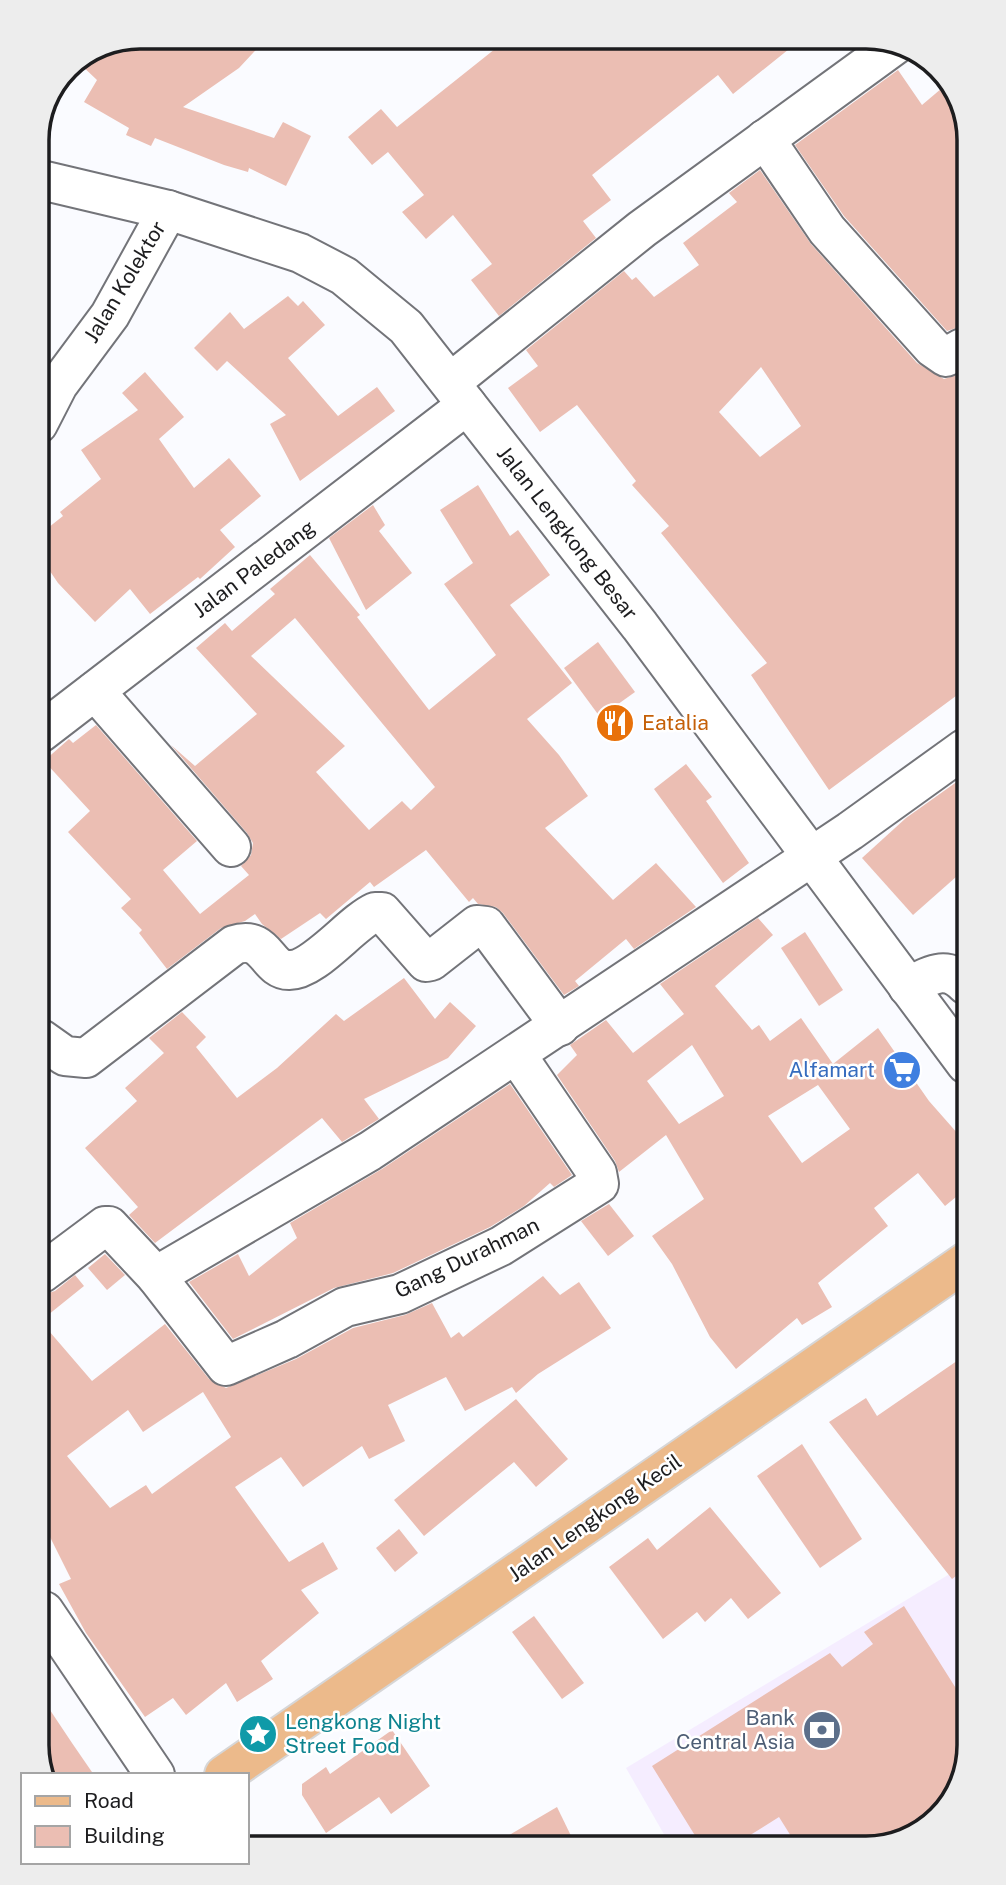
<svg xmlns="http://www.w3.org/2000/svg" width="1006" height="1885" font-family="'Public Sans',sans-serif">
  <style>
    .commercial { fill: #f5edff }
    .building { fill: #ebbeb3; fill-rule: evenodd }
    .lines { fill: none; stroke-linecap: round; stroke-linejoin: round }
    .minor-casing { stroke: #737479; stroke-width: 42 }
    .major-casing { stroke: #d6d6d7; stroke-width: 42 }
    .minor { stroke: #fff; stroke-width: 38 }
    .major { stroke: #ecba8b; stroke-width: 38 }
    .labels { text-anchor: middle; stroke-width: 5; stroke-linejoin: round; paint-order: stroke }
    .street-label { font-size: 21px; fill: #1d1d1f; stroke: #fff }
    .food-label { font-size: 21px; fill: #c56008; stroke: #fff; text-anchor: start }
    .shop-label { font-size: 21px; fill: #366cbe; stroke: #fff; text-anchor: end }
    .service-label { font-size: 21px; fill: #4e5e75; stroke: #fff; text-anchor: end }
    .culture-label { font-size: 21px; fill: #0d838f; stroke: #fff; text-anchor: start }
    .rim { fill: none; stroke: #1d1d1f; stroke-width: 3.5 }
  </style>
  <rect width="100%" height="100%" fill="#fafbff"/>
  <path class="commercial" d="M 968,1563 L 969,1720 L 919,1754 L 950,1804 L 906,1840 L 669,1843 L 626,1768 Z"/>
  <g class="building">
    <path d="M 140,37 L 268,37 L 239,68 L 183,107 L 274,138 L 283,122 L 311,136 L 286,186 L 249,168 L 248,172 L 224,165 L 155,138 L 151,146 L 126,135 L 129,128 L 84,102 L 97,80 L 78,62 Z"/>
    <path d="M 510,37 L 804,37 L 733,94 L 718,75 L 592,175 L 611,200 L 583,221 L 596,238 L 499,316 L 471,280 L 492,264 L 453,215 L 426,239 L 402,212 L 424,195 L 388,152 L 372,165 L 348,137 L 381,109 L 397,127 Z"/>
    <path d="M 898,70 L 922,105 L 948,83 L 961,100 L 962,326 L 947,331 L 844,216 L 795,145 Z"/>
    <path d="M 760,170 L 811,244 L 917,363 L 944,379 L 963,373 L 964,690 L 829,790 L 751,675 L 767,663 L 661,533 L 669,526 L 632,485 L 636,481 L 577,405 L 540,432 L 508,388 L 538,366 L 526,350 L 624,271 L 632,280 L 636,277 L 654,297 L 699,265 L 683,243 L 737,202 L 729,193 ZM 761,367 L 801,426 L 760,457 L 719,412 Z"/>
    <path d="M 288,296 L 298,306 L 303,301 L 325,325 L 288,358 L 338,416 L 377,387 L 395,411 L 300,481 L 270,424 L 286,415 L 227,361 L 217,371 L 194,348 L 230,312 L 244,329 Z"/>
    <path d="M 145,372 L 184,417 L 159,439 L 194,488 L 229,458 L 261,496 L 220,530 L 235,547 L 200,579 L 198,577 L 150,614 L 130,589 L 95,622 L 58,583 L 39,555 L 39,535 L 63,516 L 60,512 L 101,479 L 81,450 L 138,410 L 122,393 Z"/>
    <path d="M 478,485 L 510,536 L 518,530 L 550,575 L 510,605 L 572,683 L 527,719 L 559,755 L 588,796 L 545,828 L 613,900 L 656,863 L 696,907 L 634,949 L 626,939 L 575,981 L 579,986 L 564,995 L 503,913 L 496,907 L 478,904 L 473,898 L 469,902 L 426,850 L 374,887 L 370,882 L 326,919 L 320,913 L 281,939 L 262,924 L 255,914 L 245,921 L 221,928 L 167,969 L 139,933 L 142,930 L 121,908 L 131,899 L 68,832 L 90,811 L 44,761 L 69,739 L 73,743 L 96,725 L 197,841 L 163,870 L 200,914 L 249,875 L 241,866 L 251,855 L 253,843 L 247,833 L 171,745 L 195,766 L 257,714 L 196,648 L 225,623 L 232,631 L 275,594 L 270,589 L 310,555 L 360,615 L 357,617 L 429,710 L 496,655 L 444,584 L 473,563 L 440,510 ZM 295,618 L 435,787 L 411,810 L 402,801 L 369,830 L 316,772 L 345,746 L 251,656 Z"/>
    <path d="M 373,505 L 385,525 L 379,531 L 412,573 L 366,610 L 329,538 Z"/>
    <path d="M 598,642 L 635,692 L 600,717 L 564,668 Z"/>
    <path d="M 686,764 L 712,797 L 706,801 L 749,863 L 723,883 L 654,789 Z"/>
    <path d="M 965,776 L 965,869 L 913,915 L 862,858 L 906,818 Z"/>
    <path d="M 758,918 L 773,935 L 715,986 L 752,1030 L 759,1025 L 770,1041 L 801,1018 L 833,1064 L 878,1028 L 929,1101 L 966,1143 L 967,1188 L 945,1206 L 918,1173 L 874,1208 L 888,1226 L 818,1283 L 832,1307 L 802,1325 L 797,1318 L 736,1369 L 710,1337 L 672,1264 L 652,1236 L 704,1199 L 666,1135 L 619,1172 L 615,1161 L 557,1075 L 577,1055 L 570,1045 L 606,1020 L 633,1053 L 684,1014 L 660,984 ZM 692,1045 L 724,1096 L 679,1124 L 647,1081 ZM 818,1085 L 850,1129 L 802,1163 L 768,1116 Z"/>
    <path d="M 805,932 L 843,990 L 819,1006 L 781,948 Z"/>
    <path d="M 404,978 L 435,1019 L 450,1002 L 476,1026 L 448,1058 L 364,1099 L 379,1119 L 342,1142 L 322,1118 L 155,1243 L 129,1215 L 138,1207 L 85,1148 L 137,1101 L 125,1088 L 164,1053 L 149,1038 L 182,1012 L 206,1037 L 196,1047 L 237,1098 L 277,1068 L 336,1014 L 344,1021 Z"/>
    <path d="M 510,1084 L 572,1175 L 554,1187 L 550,1183 L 524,1206 L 490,1227 L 393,1273 L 334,1288 L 233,1339 L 189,1282 L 238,1254 L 249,1276 L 297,1238 L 290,1223 L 382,1169 Z"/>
    <path d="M 609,1204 L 634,1236 L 608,1256 L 581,1221 Z"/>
    <path d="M 105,1254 L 125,1275 L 107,1290 L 88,1268 Z"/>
    <path d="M 75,1275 L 84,1286 L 43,1319 L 42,1295 L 55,1291 Z"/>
    <path d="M 543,1276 L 560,1295 L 579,1282 L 611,1328 L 538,1374 L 516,1393 L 512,1387 L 465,1411 L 446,1377 L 388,1405 L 405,1441 L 369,1459 L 362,1446 L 303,1487 L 281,1457 L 235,1487 L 289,1562 L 323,1542 L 338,1569 L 301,1590 L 319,1613 L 261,1661 L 273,1679 L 237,1702 L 226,1683 L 186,1715 L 173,1698 L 145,1717 L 86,1633 L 59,1584 L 71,1579 L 44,1525 L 43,1324 L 92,1381 L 165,1324 L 209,1379 L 226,1388 L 296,1359 L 353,1328 L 405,1315 L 432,1303 L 451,1338 L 459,1332 L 463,1337 ZM 203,1392 L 231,1437 L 152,1494 L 146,1485 L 110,1508 L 67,1456 L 128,1410 L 143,1432 Z"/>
    <path d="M 967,1354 L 968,1567 L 952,1579 L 829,1422 L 866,1398 L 877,1416 Z"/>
    <path d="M 516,1399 L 568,1459 L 536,1487 L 514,1462 L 424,1536 L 394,1500 Z"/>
    <path d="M 802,1444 L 862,1539 L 820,1568 L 757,1476 Z"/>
    <path d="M 710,1507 L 781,1593 L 748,1619 L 731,1598 L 705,1622 L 697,1612 L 663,1639 L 609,1567 L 648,1538 L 657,1550 Z"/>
    <path d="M 399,1529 L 418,1553 L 395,1572 L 376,1548 Z"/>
    <path d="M 904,1606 L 969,1709 L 969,1746 L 952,1803 L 906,1840 L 794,1841 L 779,1817 L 739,1842 L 699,1842 L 652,1766 L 830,1653 L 842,1667 L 873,1644 L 864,1632 Z"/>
    <path d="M 534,1616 L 584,1683 L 562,1699 L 512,1632 Z"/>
    <path d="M 44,1701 L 72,1743 L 94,1775 L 45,1775 Z"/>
    <path d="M 392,1730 L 430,1786 L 391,1814 L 379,1797 L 326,1833 L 302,1795 L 302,1784 L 326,1767 L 330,1774 Z"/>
    <path d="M 557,1807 L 575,1844 L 494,1844 Z"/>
  </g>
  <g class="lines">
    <defs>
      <g id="minor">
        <path d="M 765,139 L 827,230 L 933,348 L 946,357 L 962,348"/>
        <path d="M 37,179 L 168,210 L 300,253 L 344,276 L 406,327 L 640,626 L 966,1064"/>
        <path d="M 451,382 L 642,229 L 895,45"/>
        <path d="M 38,424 L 58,385 L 110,315 L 168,210"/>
        <path d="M 95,691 L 231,847"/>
        <path d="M 40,733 L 467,405"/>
        <path d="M 908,987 C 931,975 946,964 966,985"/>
        <path d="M 41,1039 L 65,1056 L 86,1058 L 234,945 C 267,934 266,970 289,970 C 314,971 351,923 375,912 L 382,912 L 426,962 L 431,961 L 477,925 L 486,926 L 560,1026"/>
        <path d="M 516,1054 L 597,1173 L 599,1184 L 501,1246 L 400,1294 L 345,1307 L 287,1339 L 226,1366 L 156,1276 L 370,1151 L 850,831 L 964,749"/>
        <path d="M 42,1273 L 105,1226 L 109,1226 L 156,1276"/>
        <path d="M 44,1611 L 155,1775"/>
      </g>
      <path id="major" d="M 224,1775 L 967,1261"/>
    </defs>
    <use href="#minor" class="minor-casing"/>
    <use href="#major" class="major-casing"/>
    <use href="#minor" class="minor"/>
    <use href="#major" class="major"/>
  </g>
  <defs>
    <symbol id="restaurant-disc" viewBox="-11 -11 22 22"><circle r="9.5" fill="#e8710a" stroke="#fff"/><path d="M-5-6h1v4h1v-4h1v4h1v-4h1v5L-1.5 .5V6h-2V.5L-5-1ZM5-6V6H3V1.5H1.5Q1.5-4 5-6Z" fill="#fff"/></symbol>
    <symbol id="supermarket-disc" viewBox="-11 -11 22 22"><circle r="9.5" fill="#3f7fe0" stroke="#fff"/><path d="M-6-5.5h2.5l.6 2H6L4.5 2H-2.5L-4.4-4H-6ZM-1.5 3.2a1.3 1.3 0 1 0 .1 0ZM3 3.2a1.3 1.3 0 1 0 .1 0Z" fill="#fff"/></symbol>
    <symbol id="bank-disc" viewBox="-11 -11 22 22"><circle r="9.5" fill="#5c6f8a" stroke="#fff"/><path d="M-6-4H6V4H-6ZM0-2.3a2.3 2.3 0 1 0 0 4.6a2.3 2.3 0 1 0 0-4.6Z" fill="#fff"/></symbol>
    <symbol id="sight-disc" viewBox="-11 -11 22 22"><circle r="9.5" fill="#0f9aa8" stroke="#fff"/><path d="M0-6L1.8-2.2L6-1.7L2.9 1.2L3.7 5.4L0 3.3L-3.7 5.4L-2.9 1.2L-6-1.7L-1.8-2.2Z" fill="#fff"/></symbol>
  </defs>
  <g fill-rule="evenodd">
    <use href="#restaurant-disc" x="593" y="701" width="44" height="44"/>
    <use href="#supermarket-disc" x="880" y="1048" width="44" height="44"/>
    <use href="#bank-disc" x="800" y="1708" width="44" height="44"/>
    <use href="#sight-disc" x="236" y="1712" width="44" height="44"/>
  </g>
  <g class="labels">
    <g class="street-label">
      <text transform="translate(125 282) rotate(-59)" y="7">Jalan Kolektor</text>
      <text transform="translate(567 533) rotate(52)" y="7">Jalan Lengkong Besar</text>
      <text transform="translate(254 569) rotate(-37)" y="7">Jalan Paledang</text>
      <text transform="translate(467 1258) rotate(-26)" y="7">Gang Durahman</text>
      <text transform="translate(595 1518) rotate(-35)" y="7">Jalan Lengkong Kecil</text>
    </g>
    <g class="food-label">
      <text x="642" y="730">Eatalia</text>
    </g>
    <g class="shop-label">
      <text x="875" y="1077">Alfamart</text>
    </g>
    <g class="service-label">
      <text x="795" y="1725">Bank<tspan x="795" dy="24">Central Asia</tspan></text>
    </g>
    <g class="culture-label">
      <text x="285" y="1729">Lengkong Night<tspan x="285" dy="24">Street Food</tspan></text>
    </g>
  </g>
  <path d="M0 0H1006V1885H0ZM140 49H866A91 91 0 0 1 957 140V1745A91 91 0 0 1 866 1836H140A91 91 0 0 1 49 1745V140A91 91 0 0 1 140 49Z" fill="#ededed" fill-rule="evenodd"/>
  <path class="rim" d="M140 49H866A91 91 0 0 1 957 140V1745A91 91 0 0 1 866 1836H140A91 91 0 0 1 49 1745V140A91 91 0 0 1 140 49Z"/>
  <rect x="21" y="1773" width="228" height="91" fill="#ffffff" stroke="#a5a5a5" stroke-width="2"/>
  <rect x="35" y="1796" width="35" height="10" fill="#ecba8b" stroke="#a5a5a5" stroke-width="2"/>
  <text x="84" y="1808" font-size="21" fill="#1d1d1f">Road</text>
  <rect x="35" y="1826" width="35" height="21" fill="#ebbeb3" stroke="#a5a5a5" stroke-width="2"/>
  <text x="84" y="1843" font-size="21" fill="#1d1d1f">Building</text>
</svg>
